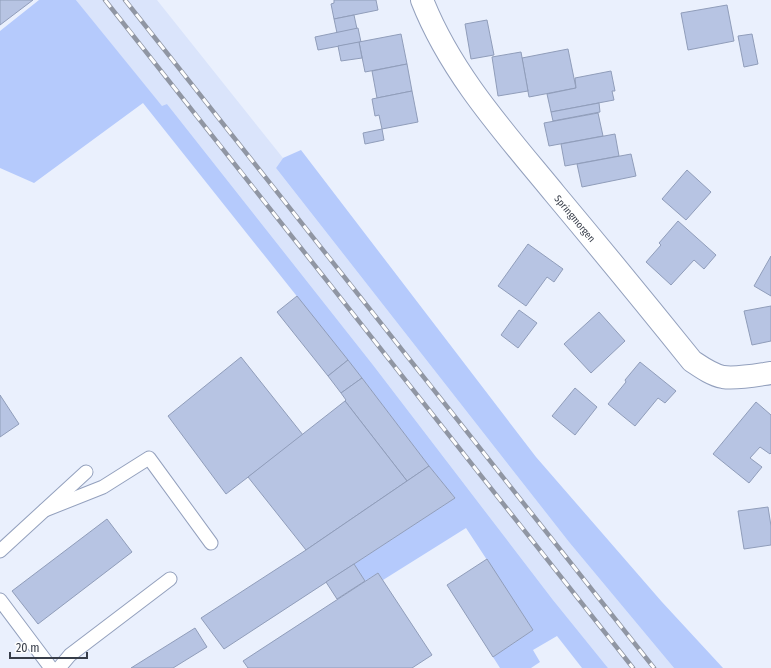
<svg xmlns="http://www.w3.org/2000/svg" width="771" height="668" font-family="'Fira Sans Condensed',sans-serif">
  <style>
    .built { fill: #dae4fb }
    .green { fill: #b5cafc }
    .building { fill: #b7c4e3; stroke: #909dba }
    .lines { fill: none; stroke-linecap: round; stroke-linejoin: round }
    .lane-casing { stroke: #93a0bd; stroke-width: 15 }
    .street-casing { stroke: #93a0bd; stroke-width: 24 }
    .lane { stroke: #fff; stroke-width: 13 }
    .street { stroke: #fff; stroke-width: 22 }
    .rail-casing { stroke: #9096a3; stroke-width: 4.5 }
    .rail { stroke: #fdfdfd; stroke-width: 3; stroke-dasharray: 9; stroke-linecap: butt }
    .labels { text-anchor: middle; stroke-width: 4; stroke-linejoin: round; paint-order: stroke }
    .street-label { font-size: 10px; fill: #373d49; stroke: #fdfdfd }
  </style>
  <rect width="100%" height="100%" fill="#eaf0fd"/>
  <path class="built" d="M 76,0 L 157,0 L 283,158 L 276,168 L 569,542 L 674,668 L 608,668 L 553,600 L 373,365 L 167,104 L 162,107 Z"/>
  <g class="green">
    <path d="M 39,0 L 76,0 L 162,106 L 167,104 L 373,365 L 553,600 L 608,668 L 582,668 L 557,636 L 533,650 L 540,662 L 531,668 L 500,668 L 493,657 L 533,630 L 466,528 L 383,580 L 378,573 L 365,581 L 354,564 L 455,498 L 429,466 L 362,378 L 143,103 L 34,183 L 0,168 L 0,31 Z"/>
    <path d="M 301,150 L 536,457 L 662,602 L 723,668 L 674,668 L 569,542 L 276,168 L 283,158 Z"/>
  </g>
  <g class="building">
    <path d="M 0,0 L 33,0 L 0,25 Z"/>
    <path d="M 334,0 L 376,0 L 378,10 L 334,19 L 331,4 L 334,3 Z"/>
    <path d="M 727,5 L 734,41 L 688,50 L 681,13 Z"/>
    <path d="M 354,15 L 357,29 L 337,33 L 334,19 Z"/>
    <path d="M 487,20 L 494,55 L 471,59 L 465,24 Z"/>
    <path d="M 358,28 L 361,42 L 318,50 L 315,37 Z"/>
    <path d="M 401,34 L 407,64 L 365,72 L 359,42 Z"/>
    <path d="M 752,34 L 758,64 L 744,67 L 738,36 Z"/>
    <path d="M 359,42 L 362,58 L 341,61 L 338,46 Z"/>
    <path d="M 568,49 L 576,88 L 529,97 L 522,58 Z"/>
    <path d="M 521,52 L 528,91 L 498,96 L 492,57 Z"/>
    <path d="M 407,64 L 412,91 L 377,98 L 372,71 Z"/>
    <path d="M 611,71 L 615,91 L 612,91 L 614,100 L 551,112 L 547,94 L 576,88 L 575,78 Z"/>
    <path d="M 412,91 L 418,122 L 382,129 L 379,115 L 375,116 L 372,99 Z"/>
    <path d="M 599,103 L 600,112 L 553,121 L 551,112 Z"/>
    <path d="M 598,113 L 603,136 L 549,146 L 544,123 Z"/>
    <path d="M 382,129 L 384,140 L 365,144 L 363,133 Z"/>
    <path d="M 615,134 L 619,156 L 565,166 L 561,144 Z"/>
    <path d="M 631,154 L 636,176 L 582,187 L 577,164 Z"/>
    <path d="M 687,170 L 711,192 L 686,220 L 662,199 Z"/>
    <path d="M 678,221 L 716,255 L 704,269 L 694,260 L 671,285 L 646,262 L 661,245 L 659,243 Z"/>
    <path d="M 528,244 L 563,269 L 554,282 L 547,277 L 526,306 L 498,286 Z"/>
    <path d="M 771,256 L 771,296 L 754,286 Z"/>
    <path d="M 297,296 L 348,360 L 328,376 L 277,312 Z"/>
    <path d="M 771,306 L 771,341 L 752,345 L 744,311 Z"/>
    <path d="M 519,310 L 537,323 L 518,348 L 501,335 Z"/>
    <path d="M 599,312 L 625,341 L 591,373 L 564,344 Z"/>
    <path d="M 241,357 L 303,435 L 226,494 L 168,416 Z"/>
    <path d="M 348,360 L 362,378 L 341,393 L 328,376 Z"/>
    <path d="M 640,362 L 676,391 L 665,403 L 658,398 L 635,426 L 608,404 L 626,382 L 625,380 Z"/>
    <path d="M 362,378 L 429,466 L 407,481 L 345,401 L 346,400 L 341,393 Z"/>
    <path d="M 575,388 L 597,407 L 575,435 L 552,416 Z"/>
    <path d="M 0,395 L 19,424 L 0,437 Z"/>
    <path d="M 345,401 L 407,481 L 306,550 L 248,477 Z"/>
    <path d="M 756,402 L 771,415 L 771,453 L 770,454 L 760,447 L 750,458 L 762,467 L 749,483 L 713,454 Z"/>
    <path d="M 429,466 L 455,498 L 224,649 L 201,618 L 306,550 Z"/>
    <path d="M 768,507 L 771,526 L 771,545 L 744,549 L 738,511 Z"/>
    <path d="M 107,519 L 132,552 L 38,624 L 12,591 Z"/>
    <path d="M 487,559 L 533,630 L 493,657 L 447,585 Z"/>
    <path d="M 354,564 L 365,581 L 337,599 L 326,582 Z"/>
    <path d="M 378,573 L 432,655 L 412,668 L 248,668 L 243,661 Z"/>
    <path d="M 195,628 L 207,647 L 173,668 L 131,668 Z"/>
  </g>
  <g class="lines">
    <defs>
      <g id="lane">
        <path d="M 45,510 L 103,487 L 149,458 L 211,543"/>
        <path d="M 0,551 L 86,472"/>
        <path d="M 0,600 L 51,668"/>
        <path d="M 59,668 L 70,655 L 170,579"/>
      </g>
      <g id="street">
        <path id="s1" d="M 422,0 C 451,74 505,133 555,194 C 601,249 647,305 692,361 C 701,367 712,375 723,377 C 737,379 757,375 771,373"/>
      </g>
    </defs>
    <use href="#lane" class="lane-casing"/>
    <use href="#street" class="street-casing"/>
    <use href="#lane" class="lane"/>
    <use href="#street" class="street"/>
    <defs>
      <g id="rail">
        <path d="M 105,0 L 633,668"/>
        <path d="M 125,0 L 654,668"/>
      </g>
    </defs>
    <use href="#rail" class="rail-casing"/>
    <use href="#rail" class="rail"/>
  </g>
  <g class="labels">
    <g class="street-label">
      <text dy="4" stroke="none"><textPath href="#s1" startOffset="268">Springmorgen</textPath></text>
    </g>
  </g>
  <path d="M10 652v6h77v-6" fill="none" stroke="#373d49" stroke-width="2"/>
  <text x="16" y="652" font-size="12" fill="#373d49" stroke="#fdfdfd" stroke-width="3" paint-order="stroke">20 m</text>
</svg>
